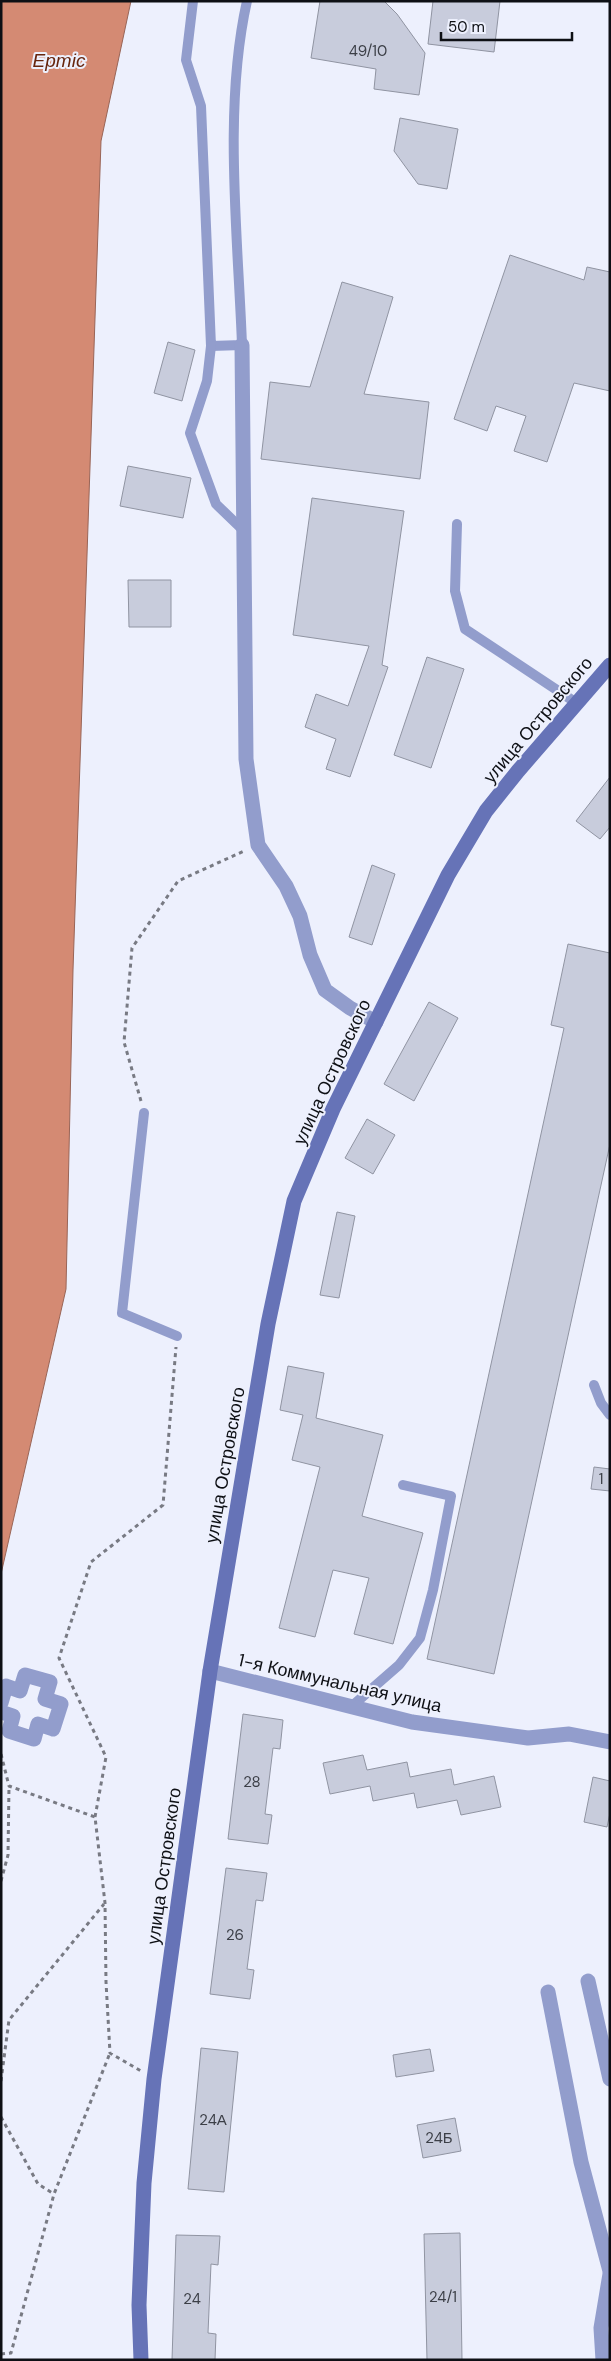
<svg xmlns="http://www.w3.org/2000/svg" width="611" height="2361" font-family="'DM Sans',sans-serif">
  <style>
    .water { fill: #d48a73; stroke: #996557 }
    .building { fill: #c8ccdc; stroke: #9094a2 }
    .lines { fill: none; stroke-linecap: round; stroke-linejoin: round }
    .path { stroke: #787a83; stroke-width: 3; stroke-dasharray: 4 4; stroke-linecap: butt }
    .lane { stroke: #929dcc; stroke-width: 10 }
    .street { stroke: #929dcc; stroke-width: 15 }
    .secondary { stroke: #6673b7; stroke-width: 15 }
    .labels { text-anchor: middle; stroke-width: 4; stroke-linejoin: round; paint-order: stroke }
    .number-label { font-size: 15px; fill: #3c3f47 }
    .street-label { font-size: 18px; fill: #0e1015; stroke: #edf0fd }
    .water-label { font-size: 19px; font-style: italic; fill: #67250e; stroke: #edf0fd }
  </style>
  <rect width="100%" height="100%" fill="#edf0fd"/>
  <path class="water" d="M 1,1 L 131,1 L 101,141 L 73,970 L 66,1289 L 1,1574 Z"/>
  <g class="building">
    <path d="M 320,1 L 384,1 L 397,14 L 425,53 L 419,95 L 374,89 L 376,69 L 311,58 Z"/>
    <path d="M 433,1 L 500,1 L 494,52 L 428,44 Z"/>
    <path d="M 400,118 L 458,129 L 447,189 L 418,184 L 394,151 Z"/>
    <path d="M 510,255 L 584,280 L 587,267 L 610,272 L 610,391 L 574,383 L 547,462 L 514,451 L 526,416 L 496,406 L 487,431 L 454,419 Z"/>
    <path d="M 342,282 L 393,297 L 364,394 L 429,402 L 420,479 L 261,459 L 270,382 L 310,387 Z"/>
    <path d="M 168,342 L 195,350 L 182,401 L 154,393 Z"/>
    <path d="M 128,466 L 191,478 L 183,518 L 120,506 Z"/>
    <path d="M 312,498 L 404,511 L 382,665 L 388,667 L 350,777 L 326,769 L 336,739 L 305,727 L 316,694 L 348,706 L 369,646 L 293,635 Z"/>
    <path d="M 128,580 L 171,580 L 171,627 L 129,627 Z"/>
    <path d="M 427,657 L 464,669 L 431,768 L 394,755 Z"/>
    <path d="M 610,777 L 610,827 L 600,839 L 576,821 Z"/>
    <path d="M 372,865 L 395,874 L 372,945 L 349,937 Z"/>
    <path d="M 568,944 L 610,953 L 610,1144 L 494,1674 L 427,1659 L 564,1028 L 551,1025 Z"/>
    <path d="M 429,1002 L 458,1018 L 414,1101 L 384,1084 Z"/>
    <path d="M 367,1119 L 395,1135 L 373,1174 L 345,1158 Z"/>
    <path d="M 337,1212 L 355,1216 L 339,1298 L 320,1295 Z"/>
    <path d="M 288,1366 L 324,1373 L 316,1418 L 383,1435 L 362,1516 L 423,1533 L 393,1644 L 354,1634 L 369,1578 L 333,1570 L 315,1637 L 279,1628 L 320,1467 L 292,1460 L 303,1415 L 280,1410 Z"/>
    <path d="M 594,1467 L 610,1469 L 610,1491 L 591,1489 Z"/>
    <path d="M 243,1714 L 283,1720 L 280,1749 L 273,1748 L 265,1814 L 272,1815 L 268,1844 L 228,1839 Z"/>
    <path d="M 363,1755 L 367,1770 L 407,1762 L 410,1777 L 451,1769 L 454,1785 L 494,1776 L 501,1807 L 461,1815 L 457,1800 L 417,1808 L 414,1793 L 373,1801 L 370,1786 L 330,1794 L 323,1763 Z"/>
    <path d="M 593,1777 L 610,1781 L 610,1813 L 607,1827 L 584,1822 Z"/>
    <path d="M 226,1868 L 267,1873 L 263,1901 L 256,1900 L 247,1969 L 254,1970 L 250,1999 L 210,1994 Z"/>
    <path d="M 201,2048 L 238,2052 L 224,2192 L 188,2189 Z"/>
    <path d="M 430,2049 L 434,2071 L 396,2077 L 393,2055 Z"/>
    <path d="M 455,2118 L 461,2151 L 423,2158 L 417,2125 Z"/>
    <path d="M 460,2233 L 462,2360 L 427,2360 L 424,2234 Z"/>
    <path d="M 176,2235 L 220,2236 L 218,2265 L 211,2264 L 208,2333 L 216,2334 L 215,2360 L 172,2360 Z"/>
  </g>
  <g class="lines">
    <g class="path">
      <path d="M 141,1101 L 124,1042 L 132,948 L 178,881 L 244,851"/>
      <path d="M 1,1754 L 9,1786 L 95,1817 L 105,1903 L 106,1982 L 110,2053 L 141,2071"/>
      <path d="M 95,1817 L 106,1757 L 59,1658 L 91,1562 L 163,1505 L 176,1347"/>
      <path d="M 1,1881 L 8,1855 L 9,1786"/>
      <path d="M 1,2081 L 9,2020 L 104,1904"/>
      <path d="M 1,2117 L 38,2184 L 54,2194"/>
      <path d="M 1,2354 L 11,2353 L 54,2194 L 110,2053"/>
    </g>
    <g class="lane">
      <path d="M 193,1 L 186,60 L 201,106 L 211,346 L 242,345 C 238,236 223,108 247,1"/>
      <path d="M 211,346 L 207,381 L 190,433 L 216,504 L 245,532"/>
      <path d="M 457,524 L 455,591 L 465,629 L 578,704"/>
      <path d="M 144,1113 L 122,1313 L 177,1336"/>
      <path d="M 594,1385 L 601,1403 L 610,1415"/>
      <path d="M 352,1706 L 399,1665 L 420,1638 L 433,1590 L 451,1496 L 403,1485"/>
    </g>
    <g class="street">
      <path d="M 242,345 L 246,759 L 258,845 L 286,886 L 300,916 L 310,955 L 325,990 L 350,1008 L 376,1022"/>
      <path d="M 210,1671 L 412,1722 L 528,1738 L 569,1734 L 610,1742"/>
      <path d="M 1,1703 L 6,1686 L 20,1691 L 25,1675 L 50,1682 L 45,1699 L 61,1704 L 53,1729 L 38,1724 L 34,1739 L 9,1731 L 13,1716 L 1,1712"/>
      <path d="M 588,1981 L 610,2079"/>
      <path d="M 548,1992 L 581,2162 L 610,2271"/>
      <path d="M 603,2360 L 601,2328 L 610,2274"/>
    </g>
    <path class="secondary" d="M 141,2360 L 139,2305 L 144,2183 L 154,2079 L 210,1671 L 268,1324 L 294,1201 L 333,1109 L 448,875 L 486,811 L 518,771 L 610,665"/>
  </g>
  <g class="labels">
    <g class="number-label">
      <text x="368" y="56">49/10</text>
      <text x="601" y="1484">1</text>
      <text x="252" y="1787">28</text>
      <text x="235" y="1940">26</text>
      <text x="213" y="2125">24А</text>
      <text x="439" y="2143">24Б</text>
      <text x="443" y="2302">24/1</text>
      <text x="192" y="2304">24</text>
    </g>
    <g class="street-label">
      <text transform="translate(538 720) rotate(-50)" y="6">улица Островского</text>
      <text transform="translate(332 1072) rotate(-65)" y="6">улица Островского</text>
      <text transform="translate(225 1465) rotate(-80)" y="6">улица Островского</text>
      <text transform="translate(340 1683) rotate(13)" y="6">1-я Коммунальная улица</text>
      <text transform="translate(164 1866) rotate(-82)" y="6">улица Островского</text>
    </g>
    <g class="water-label">
      <text x="59" y="67">Ертіс</text>
    </g>
  </g>
  <rect width="611" height="2361" fill="none" stroke="#0e1015" stroke-width="5"/>
  <path d="M441 32v8h131v-8" fill="none" stroke="#0e1015" stroke-width="2.5"/>
  <text x="448" y="32" font-size="15" fill="#0e1015" stroke="#edf0fd" stroke-width="4" paint-order="stroke">50 m</text>
</svg>
